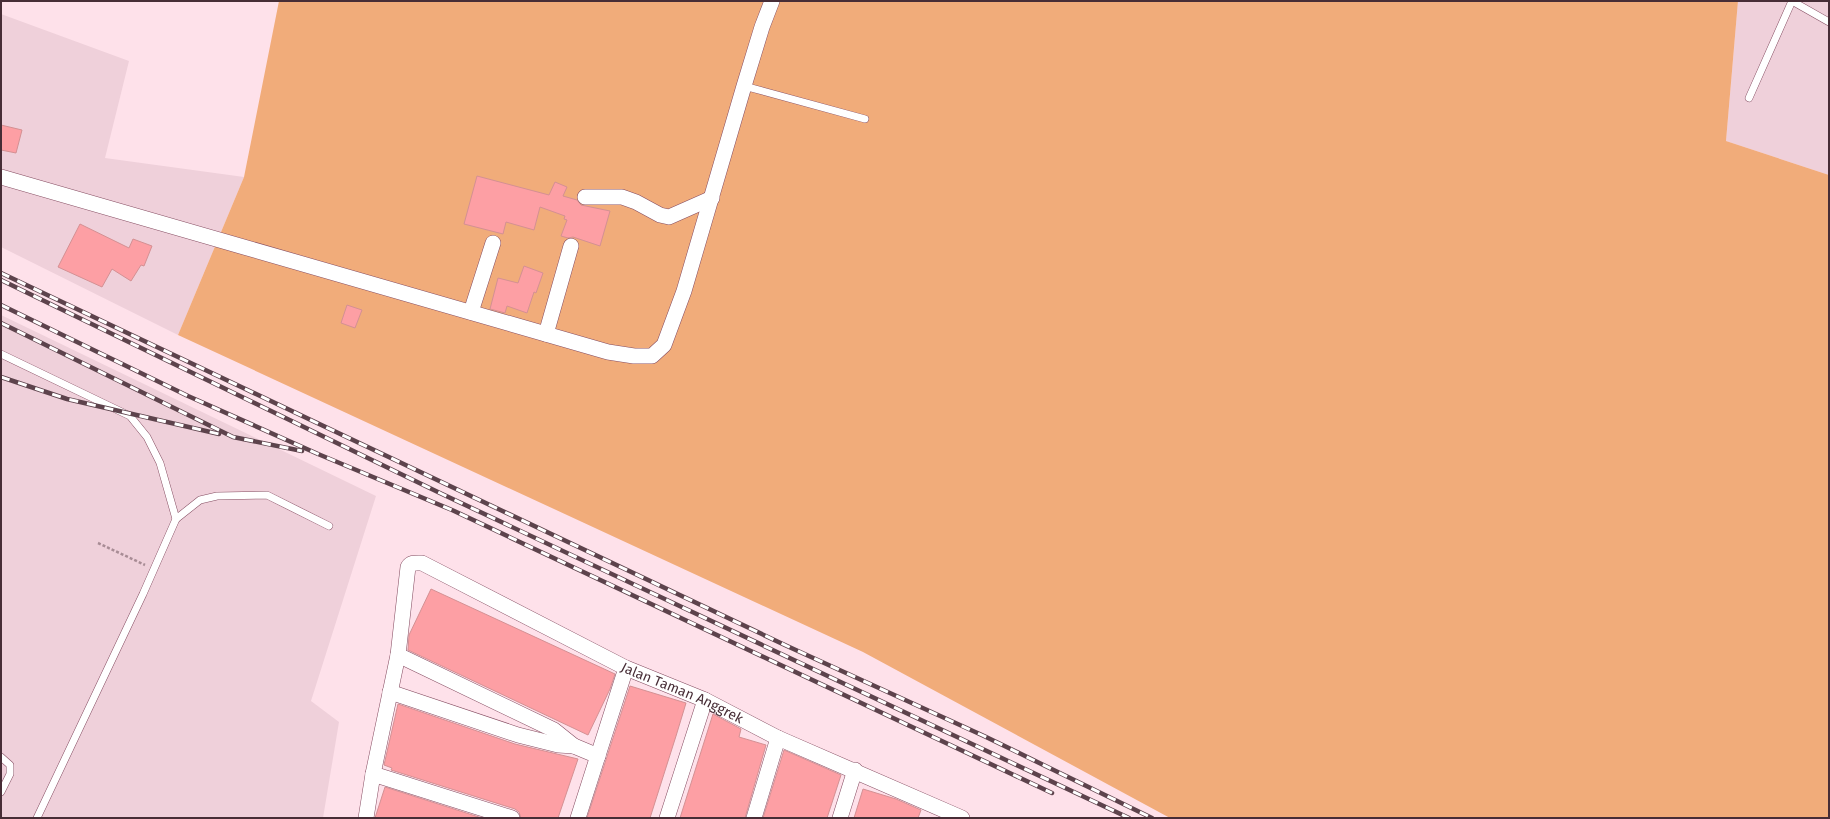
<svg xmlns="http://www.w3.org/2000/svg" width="1830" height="819" font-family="'Fira Sans',sans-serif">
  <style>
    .built { fill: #efd0da }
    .green { fill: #f1ac7a }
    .building { fill: #fd9fa4; stroke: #d49093 }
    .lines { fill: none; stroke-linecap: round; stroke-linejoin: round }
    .lane-casing { stroke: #854c61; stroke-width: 8 }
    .street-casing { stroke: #854c61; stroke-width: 16 }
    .path { stroke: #a88c95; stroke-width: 2.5; stroke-dasharray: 3 2; stroke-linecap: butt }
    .lane { stroke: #fff; stroke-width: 7 }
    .street { stroke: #fff; stroke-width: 15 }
    .rail-casing { stroke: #5d434c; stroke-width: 4.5 }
    .rail { stroke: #fff; stroke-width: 3; stroke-dasharray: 9; stroke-linecap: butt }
    .labels { text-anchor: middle; stroke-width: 3; stroke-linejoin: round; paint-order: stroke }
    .street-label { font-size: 14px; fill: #472d36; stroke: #fff }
  </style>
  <rect width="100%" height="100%" fill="#fee1ea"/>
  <g class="built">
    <path d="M 1738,1 L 1829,1 L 1829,175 L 1726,141 Z"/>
    <path d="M 1,14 L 129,61 L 105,158 L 244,177 L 178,335 L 1,247 Z"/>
    <path d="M 1,315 L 376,496 L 311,701 L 339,722 L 323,818 L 1,818 Z"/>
  </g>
  <path class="green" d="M 279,1 L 1738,1 L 1726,141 L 1829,175 L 1829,818 L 1170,818 L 863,652 L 178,335 L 244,177 Z"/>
  <g class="building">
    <path d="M 1,125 L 22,130 L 16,153 L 1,150 Z"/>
    <path d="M 477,176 L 549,195 L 555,182 L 567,187 L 563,196 L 577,200 L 581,205 L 610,211 L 600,246 L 573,237 L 568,238 L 561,236 L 567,220 L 564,219 L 565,216 L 540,207 L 534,230 L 506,222 L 503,234 L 464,224 Z"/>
    <path d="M 80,224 L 129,248 L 133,239 L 152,246 L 144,266 L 141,265 L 131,281 L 112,269 L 102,287 L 58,267 Z"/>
    <path d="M 524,266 L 543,273 L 536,293 L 534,292 L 527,313 L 507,306 L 505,313 L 490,309 L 498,278 L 518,283 Z"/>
    <path d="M 347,305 L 362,310 L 355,328 L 341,323 Z"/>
    <path d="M 431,589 L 615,674 L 610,689 L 588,735 L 408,650 L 409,635 Z"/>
    <path d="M 630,686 L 686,703 L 676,736 L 650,818 L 587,818 Z"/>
    <path d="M 398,704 L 515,744 L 578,759 L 558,818 L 521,818 L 519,812 L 515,809 L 391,770 L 392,768 L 384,765 Z"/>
    <path d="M 713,714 L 741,729 L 739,737 L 766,745 L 745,818 L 680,818 Z"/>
    <path d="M 784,750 L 841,775 L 827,818 L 763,818 Z"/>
    <path d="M 385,787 L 482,818 L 375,818 Z"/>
    <path d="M 863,789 L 896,799 L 921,810 L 918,818 L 854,818 Z"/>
  </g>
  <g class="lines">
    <defs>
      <g id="lane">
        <path d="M 1792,1 L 1829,22"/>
        <path d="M 744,86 L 865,119"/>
        <path d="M 1749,98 L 1792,1"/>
        <path d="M 1,354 L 130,416 L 147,437 L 160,463 L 176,519"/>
        <path d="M 1,757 L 10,765 L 10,774 L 1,792"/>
        <path d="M 37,818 L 143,594 L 176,519 L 200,500 L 217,496 L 267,495 L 329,526"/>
      </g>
      <g id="street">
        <path d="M 1,177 L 608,352 L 634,356 L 652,356 L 664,345 L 684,291 L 744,86 L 762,27 L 772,1"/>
        <path d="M 585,197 L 622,197 L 636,202 L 660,215 L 669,217 L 712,198"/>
        <path d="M 471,312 L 493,243"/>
        <path d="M 546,334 L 571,246"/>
        <path d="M 398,655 L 554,730 L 574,746 L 598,756"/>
        <path d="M 390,692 L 518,735 L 558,745 L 574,746"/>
        <path d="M 373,774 L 512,818"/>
        <path id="s1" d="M 366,818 L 373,774 L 398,655 L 408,567 C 411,562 416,563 422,563 L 626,668 L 705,700 L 778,738 L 962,818"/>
        <path d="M 578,818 L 626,668"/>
        <path d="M 667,818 L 705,700"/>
        <path d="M 754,818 L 778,738"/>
        <path d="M 840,818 L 855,770"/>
      </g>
    </defs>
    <use href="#lane" class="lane-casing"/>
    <use href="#street" class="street-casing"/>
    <path class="path" d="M 98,543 L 145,565"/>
    <use href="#lane" class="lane"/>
    <use href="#street" class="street"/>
    <defs>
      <g id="rail">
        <path d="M 1,273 L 787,646 L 984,736 L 1152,818"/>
        <path d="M 1,280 L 442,494 L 1129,818"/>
        <path d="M 1,305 L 188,396 L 318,454 L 452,510 L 1052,793"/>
        <path d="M 1,323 L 233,437 L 302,451"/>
        <path d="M 1,377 L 67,399 L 219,434"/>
      </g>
    </defs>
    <use href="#rail" class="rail-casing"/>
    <use href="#rail" class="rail"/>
  </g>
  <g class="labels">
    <g class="street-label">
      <text dy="5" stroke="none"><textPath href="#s1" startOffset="561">Jalan Taman Anggrek</textPath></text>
    </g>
  </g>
  <rect width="1830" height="819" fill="none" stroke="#472d36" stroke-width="4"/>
</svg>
